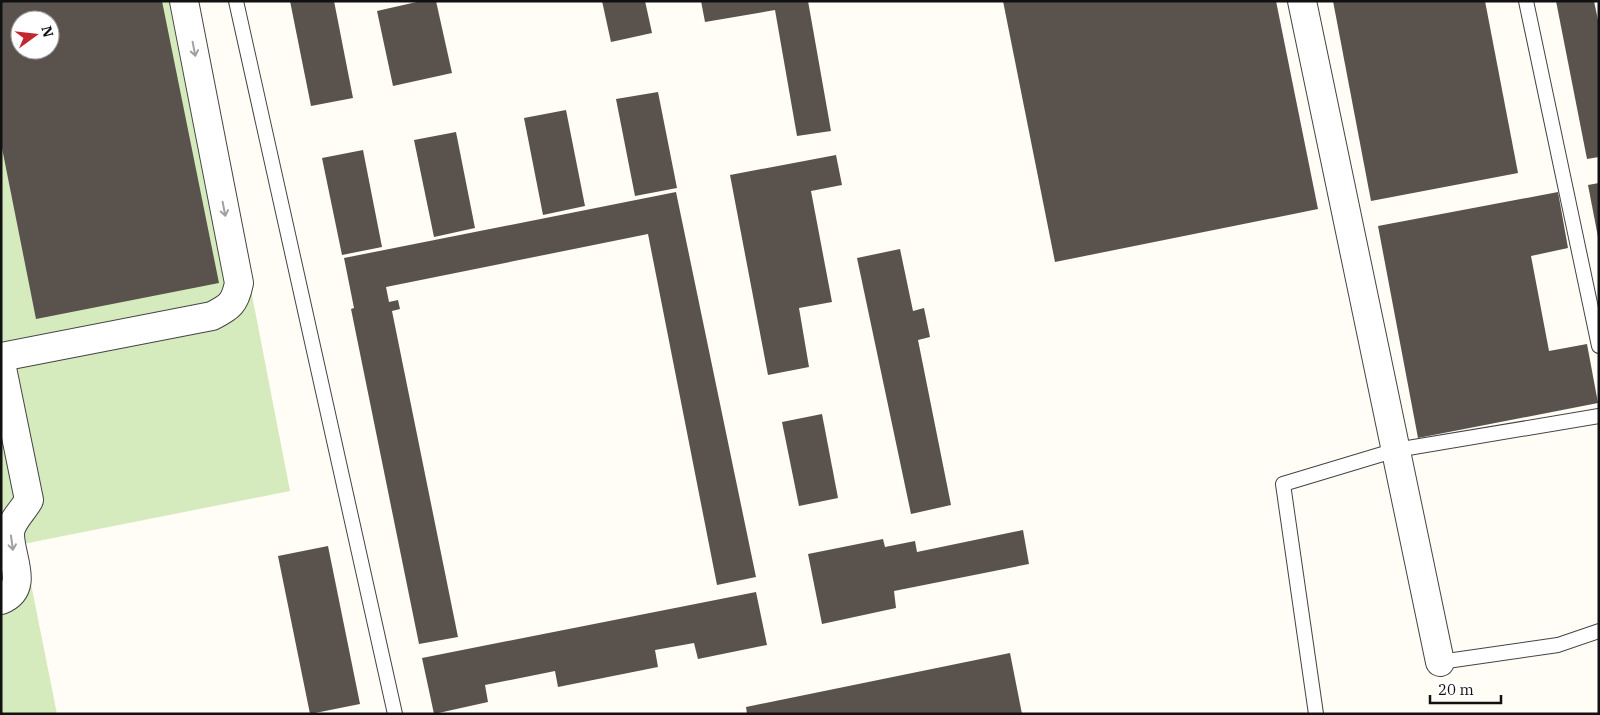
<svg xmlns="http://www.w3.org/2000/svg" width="1600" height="715" font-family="'IBM Plex Serif',serif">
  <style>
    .green { fill: #d5ebbd; fill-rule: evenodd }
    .building { fill: #5a524d; fill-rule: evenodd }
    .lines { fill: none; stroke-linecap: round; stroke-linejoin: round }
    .service-casing { stroke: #444; stroke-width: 16 }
    .minor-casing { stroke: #444; stroke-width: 30 }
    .service { stroke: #fff; stroke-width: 14 }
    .minor { stroke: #fff; stroke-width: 28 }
    .oneway { stroke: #a0a0a0 }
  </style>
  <rect width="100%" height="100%" fill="#fffdf5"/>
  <path class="green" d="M 1,1 L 195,1 L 290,491 L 23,544 L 57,714 L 1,714 ZM 20,20 L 50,20 L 50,50 L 20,50 Z"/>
  <g class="building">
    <path d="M 1,1 L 162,1 L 219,283 L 36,319 L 1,143 ZM 20,20 L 50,20 L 50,50 L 20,50 Z"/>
    <path d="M 290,1 L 334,1 L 353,98 L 311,106 Z"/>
    <path d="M 421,1 L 436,1 L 452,73 L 393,86 L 377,11 Z"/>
    <path d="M 602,1 L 645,1 L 652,33 L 611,42 Z"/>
    <path d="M 701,1 L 808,1 L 831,131 L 797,136 L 775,10 L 705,22 Z"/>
    <path d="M 1003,1 L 1276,1 L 1318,209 L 1055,262 Z"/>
    <path d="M 1333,1 L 1485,1 L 1518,173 L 1371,201 Z"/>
    <path d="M 1556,1 L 1594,1 L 1599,25 L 1599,157 L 1587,159 Z"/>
    <path d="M 658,92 L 677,188 L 635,196 L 616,99 Z"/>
    <path d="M 566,110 L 585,206 L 543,215 L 524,118 Z"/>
    <path d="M 456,132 L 475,228 L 434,237 L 414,140 Z"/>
    <path d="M 363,150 L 382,247 L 342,255 L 322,158 Z"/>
    <path d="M 836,155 L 842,185 L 811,191 L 832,302 L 799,308 L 809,367 L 768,375 L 730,175 Z"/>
    <path d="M 1599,183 L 1599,237 L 1598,237 L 1588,185 Z"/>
    <path d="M 676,192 L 756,577 L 717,585 L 648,234 L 386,287 L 389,302 L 398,300 L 400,309 L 392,311 L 458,637 L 419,644 L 351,309 L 354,308 L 344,258 Z"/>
    <path d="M 1558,192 L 1568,248 L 1531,256 L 1549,351 L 1587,344 L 1598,403 L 1418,438 L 1378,226 Z"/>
    <path d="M 900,249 L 913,311 L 924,308 L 930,337 L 918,340 L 951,505 L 911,514 L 857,258 Z"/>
    <path d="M 822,414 L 838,498 L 799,506 L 782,422 Z"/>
    <path d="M 1023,530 L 1029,564 L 894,591 L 896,608 L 822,624 L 808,554 L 883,539 L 885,547 L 915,541 L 917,552 Z"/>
    <path d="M 328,546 L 360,704 L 310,714 L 278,556 Z"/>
    <path d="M 756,592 L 767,645 L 698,659 L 694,643 L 655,650 L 658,667 L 558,687 L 555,671 L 485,685 L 488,702 L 434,714 L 422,658 Z"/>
    <path d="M 1010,653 L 1022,714 L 747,714 L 746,707 Z"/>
  </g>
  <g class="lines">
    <defs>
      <g id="service">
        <path d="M 236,1 L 395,714"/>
        <path d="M 1526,1 L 1599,346"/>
        <path d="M 1440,662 L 1558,645 L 1599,631"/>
        <path d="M 1316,714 L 1283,484 L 1396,450 L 1599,416"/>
      </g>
      <g id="minor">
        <path d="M 1302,1 L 1440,662"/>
        <path d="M 1,357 L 212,316 C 230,307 235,303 239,283 L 184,1"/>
        <path d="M 1,363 L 29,500 C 23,511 11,521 10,533 C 9,556 31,588 1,600"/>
      </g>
    </defs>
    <use href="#service" class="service-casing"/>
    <use href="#minor" class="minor-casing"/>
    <use href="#service" class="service"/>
    <use href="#minor" class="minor"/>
  </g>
  <defs><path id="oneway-shaft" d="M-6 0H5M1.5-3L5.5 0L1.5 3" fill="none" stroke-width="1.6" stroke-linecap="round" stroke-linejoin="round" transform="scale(1.25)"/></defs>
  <g class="oneway">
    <use href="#oneway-shaft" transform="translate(194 49) rotate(79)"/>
    <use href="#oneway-shaft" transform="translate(224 209) rotate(79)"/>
    <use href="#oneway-shaft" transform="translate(12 543) rotate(82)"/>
  </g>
  <rect width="1600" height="715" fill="none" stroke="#111111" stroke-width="5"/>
  <g transform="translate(35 35) rotate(75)"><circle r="24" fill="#ffffff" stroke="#a0a0a0"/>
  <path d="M0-4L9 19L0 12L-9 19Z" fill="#c4262e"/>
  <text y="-8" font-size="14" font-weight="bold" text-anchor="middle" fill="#111111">N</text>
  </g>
  <path d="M1430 695v8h71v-8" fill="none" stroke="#111111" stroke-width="2.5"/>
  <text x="1438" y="695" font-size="15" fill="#111111" stroke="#ffffff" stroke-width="4" paint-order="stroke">20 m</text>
</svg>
